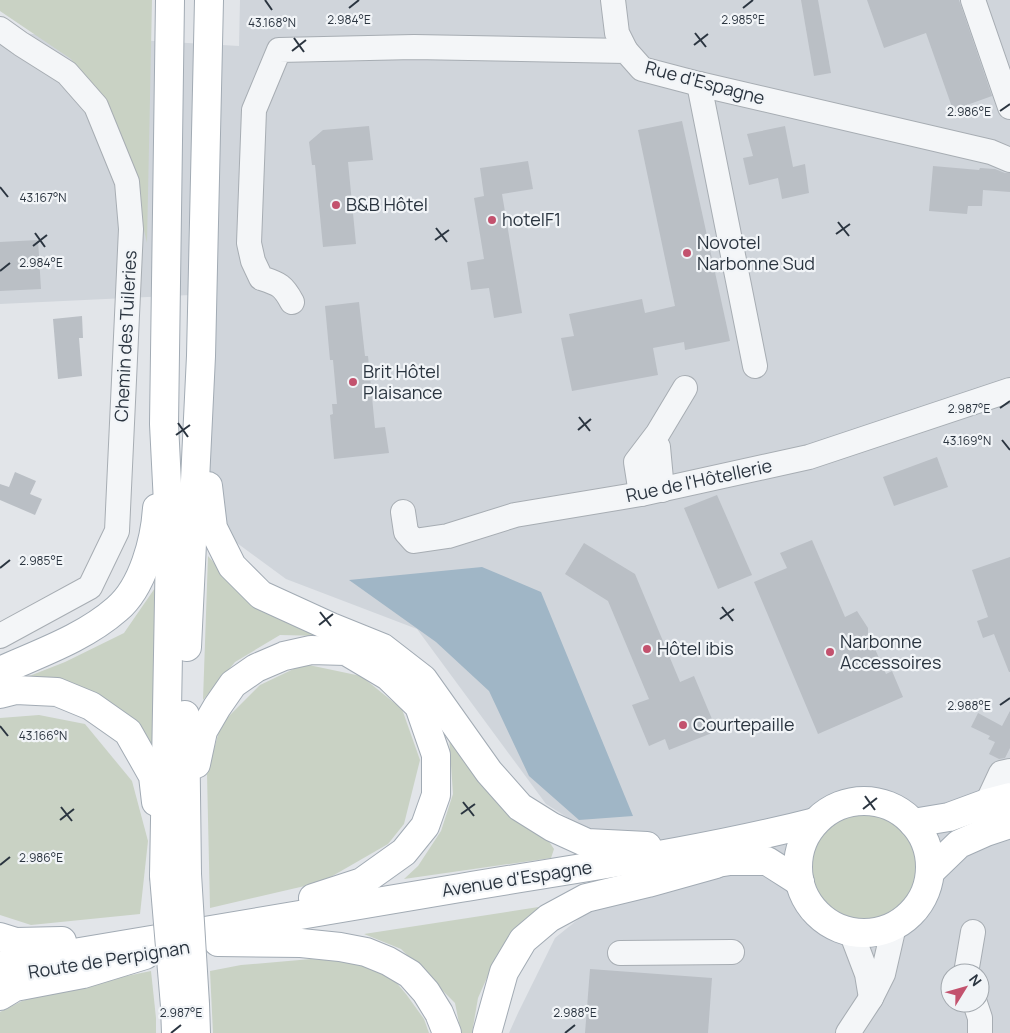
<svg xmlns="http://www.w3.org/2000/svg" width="1010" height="1033" font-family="Manrope,sans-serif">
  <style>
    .built { fill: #d0d5db; fill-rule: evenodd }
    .green { fill: #c9d2c4 }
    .water { fill: #a0b6c6 }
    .building { fill: #babfc5 }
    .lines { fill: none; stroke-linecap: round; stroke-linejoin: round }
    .minor-casing { stroke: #a7adb3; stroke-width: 26 }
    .major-casing { stroke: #a2abb4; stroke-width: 30 }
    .minor { stroke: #f4f6f8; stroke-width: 24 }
    .major { stroke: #fff; stroke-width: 28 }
    .major-bridge-casing { stroke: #a2abb4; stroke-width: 30; stroke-linecap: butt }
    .major-bridge { stroke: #fff; stroke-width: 28 }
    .ticks { fill: none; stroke: #2b3540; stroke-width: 2 }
    .poi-dot { fill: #c3526e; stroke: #f1f4f7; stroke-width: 2 }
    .labels { text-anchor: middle; stroke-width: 4.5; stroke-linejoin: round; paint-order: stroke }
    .street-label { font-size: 18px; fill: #2b3540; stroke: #f1f4f7 }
    .poi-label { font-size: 18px; fill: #2b3540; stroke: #f1f4f7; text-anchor: start }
    .ticks-label { font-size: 12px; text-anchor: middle; fill: #2b3540; stroke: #f1f4f7; stroke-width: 4.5; stroke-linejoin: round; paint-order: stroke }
  </style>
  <rect width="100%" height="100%" fill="#e2e5e9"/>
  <path class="built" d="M 240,0 L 1010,0 L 1010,1033 L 509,1033 L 518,1013 L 555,938 L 608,895 L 592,833 L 546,804 L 417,629 L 286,579 L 185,505 L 190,295 L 0,304 L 0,32 L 239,46 ZM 950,973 L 980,973 L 980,1003 L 950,1003 Z"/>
  <g class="green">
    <path d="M 0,0 L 152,0 L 147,243 L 134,188 L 105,102 L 71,59 L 0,11 Z"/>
    <path d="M 208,556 L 240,592 L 323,636 L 280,635 L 235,662 L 203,700 Z"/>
    <path d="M 155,588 L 156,756 L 138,735 L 9,684 L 65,662 L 124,633 Z"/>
    <path d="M 304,664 L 361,676 L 402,709 L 420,760 L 404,824 L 388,844 L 322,882 L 210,908 L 207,774 L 221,724 L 260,685 Z"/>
    <path d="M 39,715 L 85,724 L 132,781 L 148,841 L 140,914 L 31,925 L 0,915 L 0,718 Z"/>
    <path d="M 449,736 L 548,840 L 554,849 L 551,858 L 404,879 L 418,866 L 441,831 L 453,794 Z"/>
    <circle cx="864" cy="867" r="55"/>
    <path d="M 545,906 L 525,919 L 497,955 L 478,998 L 472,1033 L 461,1033 L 455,1003 L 401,949 L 364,934 Z"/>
    <path d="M 311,959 L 359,962 L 389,974 L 406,994 L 424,1019 L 429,1033 L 213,1033 L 210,971 L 241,965 Z"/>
    <path d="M 151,971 L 156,1018 L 156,1033 L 0,1033 L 0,1012 L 22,1001 L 68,988 Z"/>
  </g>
  <path class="water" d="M 482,567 L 541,592 L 633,816 L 579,820 L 529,776 L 489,691 L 436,642 L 349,580 Z"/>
  <g class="building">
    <path d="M 801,0 L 818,0 L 831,73 L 814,76 Z"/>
    <path d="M 867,0 L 959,0 L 992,96 L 953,110 L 926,33 L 884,48 Z"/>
    <path d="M 682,121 L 730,341 L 685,350 L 684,342 L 653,348 L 658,375 L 572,391 L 561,338 L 574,336 L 569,314 L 642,299 L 645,313 L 675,306 L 638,130 Z"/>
    <path d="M 369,126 L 373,160 L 348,162 L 356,244 L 323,247 L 315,165 L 312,165 L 309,142 L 323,130 Z"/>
    <path d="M 785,126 L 793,167 L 805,164 L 809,193 L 782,199 L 778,178 L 749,185 L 743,158 L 753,156 L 747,134 Z"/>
    <path d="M 528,161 L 533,189 L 502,194 L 522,313 L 494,318 L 489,288 L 471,290 L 467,262 L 484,259 L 474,198 L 484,196 L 480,168 Z"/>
    <path d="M 933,166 L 979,170 L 980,168 L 995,169 L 1005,173 L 1010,173 L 1010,192 L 983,190 L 982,206 L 968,206 L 967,214 L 929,211 Z"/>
    <path d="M 38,240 L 41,289 L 0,291 L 0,242 Z"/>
    <path d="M 359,302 L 365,356 L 368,356 L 375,428 L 385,427 L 389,453 L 334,459 L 330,415 L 333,414 L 332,404 L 337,404 L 333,360 L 330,360 L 325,306 Z"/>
    <path d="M 82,316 L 83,338 L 79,338 L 82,376 L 58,379 L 53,319 Z"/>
    <path d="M 937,457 L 948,487 L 894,506 L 883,477 Z"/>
    <path d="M 15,472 L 36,481 L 30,494 L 42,499 L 35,515 L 0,500 L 0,484 L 9,487 Z"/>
    <path d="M 717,495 L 752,575 L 718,589 L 684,508 Z"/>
    <path d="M 812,540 L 845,617 L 857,611 L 868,628 L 868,633 L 886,674 L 892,671 L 903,697 L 818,734 L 754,582 L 787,568 L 780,553 Z"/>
    <path d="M 584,543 L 635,574 L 680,682 L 694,676 L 717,731 L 669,750 L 665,739 L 649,746 L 632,705 L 649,699 L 608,601 L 565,574 Z"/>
    <path d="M 1010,557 L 1010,672 L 1009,672 L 994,634 L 983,638 L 977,621 L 988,617 L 972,570 Z"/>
    <path d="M 1010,711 L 1010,748 L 1005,758 L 999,759 L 989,754 L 995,742 L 988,739 L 990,736 L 971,727 L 978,713 L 1002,726 Z"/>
    <path d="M 590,969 L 712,978 L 708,1033 L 585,1033 Z"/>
  </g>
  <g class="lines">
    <defs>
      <g id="minor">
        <path d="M 613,0 L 617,33 L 626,51"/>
        <path d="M 973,0 L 1010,107"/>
        <path d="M 0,29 L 21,44 L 67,73 L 96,106 L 127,182 L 131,229 L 117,531 L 90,587 L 0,636"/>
        <path d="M 699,84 L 755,366"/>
        <path d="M 292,302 C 283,285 279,284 261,278 L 253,261 L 249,243 L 254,110 L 279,50 L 414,47 L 626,51 L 642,69 L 699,84 L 991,152 L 1010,160"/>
        <path d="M 658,447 L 662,490"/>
        <path d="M 641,494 L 636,462 L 658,433 L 685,388"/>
        <path d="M 403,512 L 406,532 L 414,541 L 448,536 L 515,515 L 641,494 L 809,457 L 1010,390"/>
        <path d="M 987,803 L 1001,773 L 1010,771"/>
        <path d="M 851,932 L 867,974 L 871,998"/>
        <path d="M 620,953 L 732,952"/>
        <path d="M 966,973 L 973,932"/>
        <path d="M 975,1003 L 980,1018 L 980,1033"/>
        <path d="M 848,1033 L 871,998 L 883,974 L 894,926"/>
      </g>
      <g id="major">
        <path d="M 208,486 L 213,528 L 232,566 L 261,595 L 331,627 L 383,648 L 423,679 L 489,772 L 520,807 L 552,827 L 587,843 L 647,846"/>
        <path d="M 187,647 L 201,356 L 209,0"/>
        <path d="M 0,671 C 40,653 84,638 117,609 C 143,587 155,540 157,508"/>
        <path d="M 0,694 L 16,690 L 57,692 L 91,706 L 128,732 L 153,776 L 156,802"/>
        <path d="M 185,715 L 187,874"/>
        <path d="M 196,764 L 203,731 L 217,707 L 233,684 L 256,668 L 284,656 L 311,650 L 346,651 L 388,676 L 419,706 L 436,755 L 436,795 L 425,826 L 404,852 L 362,882 L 313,898"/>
        <circle cx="864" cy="867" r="66"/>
        <path d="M 913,823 L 949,817 L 987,803 L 1010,797"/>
        <path d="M 698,866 L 730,861 L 767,861 L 800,882"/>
        <path d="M 930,872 L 959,844 L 986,832 L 1010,824"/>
        <path d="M 164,876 L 170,543 L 164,424 L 170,0"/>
        <path d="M 0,937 L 16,942 L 62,941"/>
        <path d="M 218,942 L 301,943 L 340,947 L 366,952 L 388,961 L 410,974 L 426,992 L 439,1013 L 447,1033"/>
        <path d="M 0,966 C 153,939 306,913 460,888 C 579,868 698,852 815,822"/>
        <path d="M 0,996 L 15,987 L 83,974 L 145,955"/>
        <path d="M 195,1004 L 196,1033"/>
        <path d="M 175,1006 L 176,1033"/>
        <path d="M 487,1033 L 504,972 L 523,940 L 549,918 L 586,898 L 648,883 L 716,864"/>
      </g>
    </defs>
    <use href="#minor" class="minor-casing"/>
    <use href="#major" class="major-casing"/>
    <use href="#minor" class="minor"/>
    <use href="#major" class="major"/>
    <defs>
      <g id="major-bridge">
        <path d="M 187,874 L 195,1004"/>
        <path d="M 164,876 L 175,1006"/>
      </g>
    </defs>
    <use href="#major-bridge" class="major-bridge-casing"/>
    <use href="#major-bridge" class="major-bridge"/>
  </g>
  <path class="ticks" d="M 265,0 L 272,10M 349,8 L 359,0M 743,8 L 753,0M 695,33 L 706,47M 294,38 L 304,52M 694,45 L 708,34M 292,51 L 306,40M 1000,111 L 1010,104M 0,187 L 8,197M 838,222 L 849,236M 436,228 L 447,242M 35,233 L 45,247M 836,234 L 850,224M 435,240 L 449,230M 33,246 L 47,235M 0,271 L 10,263M 1000,408 L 1010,401M 579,417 L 590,431M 178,423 L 188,437M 578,430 L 591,419M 176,435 L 190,425M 1002,440 L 1010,450M 0,568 L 10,560M 722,607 L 733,621M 320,612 L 331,626M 720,619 L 734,609M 319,625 L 333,614M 1000,705 L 1010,698M 0,726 L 8,736M 865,796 L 875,810M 463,802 L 474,816M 61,807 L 72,821M 863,809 L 877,798M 461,814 L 475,804M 60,820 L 74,809M 0,865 L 10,857M 171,1033 L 181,1025M 565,1033 L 575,1025"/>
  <g class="poi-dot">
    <circle cx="336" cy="205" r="5"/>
    <circle cx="492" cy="220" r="5"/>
    <circle cx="687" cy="253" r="5"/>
    <circle cx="353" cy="382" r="5"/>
    <circle cx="647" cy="649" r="5"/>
    <circle cx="830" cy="652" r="5"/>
    <circle cx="683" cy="725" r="5"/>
  </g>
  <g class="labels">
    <g class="street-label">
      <text transform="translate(705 83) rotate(15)" y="6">Rue d'Espagne</text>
      <text transform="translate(126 336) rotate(-87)" y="6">Chemin des Tuileries</text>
      <text transform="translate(699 481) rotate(-12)" y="6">Rue de l'Hôtellerie</text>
      <text transform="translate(517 879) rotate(-9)" y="6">Avenue d'Espagne</text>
      <text transform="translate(109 960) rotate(-9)" y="6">Route de Perpignan</text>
    </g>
    <g class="poi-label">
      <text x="346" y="211">B&amp;B Hôtel</text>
      <text x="502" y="226">hotelF1</text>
      <text x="697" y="249">Novotel<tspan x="697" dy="21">Narbonne Sud</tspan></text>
      <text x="363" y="378">Brit Hôtel<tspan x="363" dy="21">Plaisance</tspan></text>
      <text x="840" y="648">Narbonne<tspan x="840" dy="21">Accessoires</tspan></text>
      <text x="657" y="655">Hôtel ibis</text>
      <text x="693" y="731">Courtepaille</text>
    </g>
  </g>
  <g class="ticks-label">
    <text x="349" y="24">2.984°E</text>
    <text x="743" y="24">2.985°E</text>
    <text x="272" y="27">43.168°N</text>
    <text x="969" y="116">2.986°E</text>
    <text x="43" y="202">43.167°N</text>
    <text x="41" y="267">2.984°E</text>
    <text x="969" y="413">2.987°E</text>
    <text x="967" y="445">43.169°N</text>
    <text x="41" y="565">2.985°E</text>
    <text x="969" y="710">2.988°E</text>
    <text x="43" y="740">43.166°N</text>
    <text x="41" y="862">2.986°E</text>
    <text x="181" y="1017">2.987°E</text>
    <text x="575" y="1017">2.988°E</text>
  </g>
  <g transform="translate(965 988) rotate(53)"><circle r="24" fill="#f1f4f7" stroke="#a2a8ae"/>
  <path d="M0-4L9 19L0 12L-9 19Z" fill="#c3526e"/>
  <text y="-8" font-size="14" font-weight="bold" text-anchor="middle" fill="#2b3540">N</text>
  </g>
</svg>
